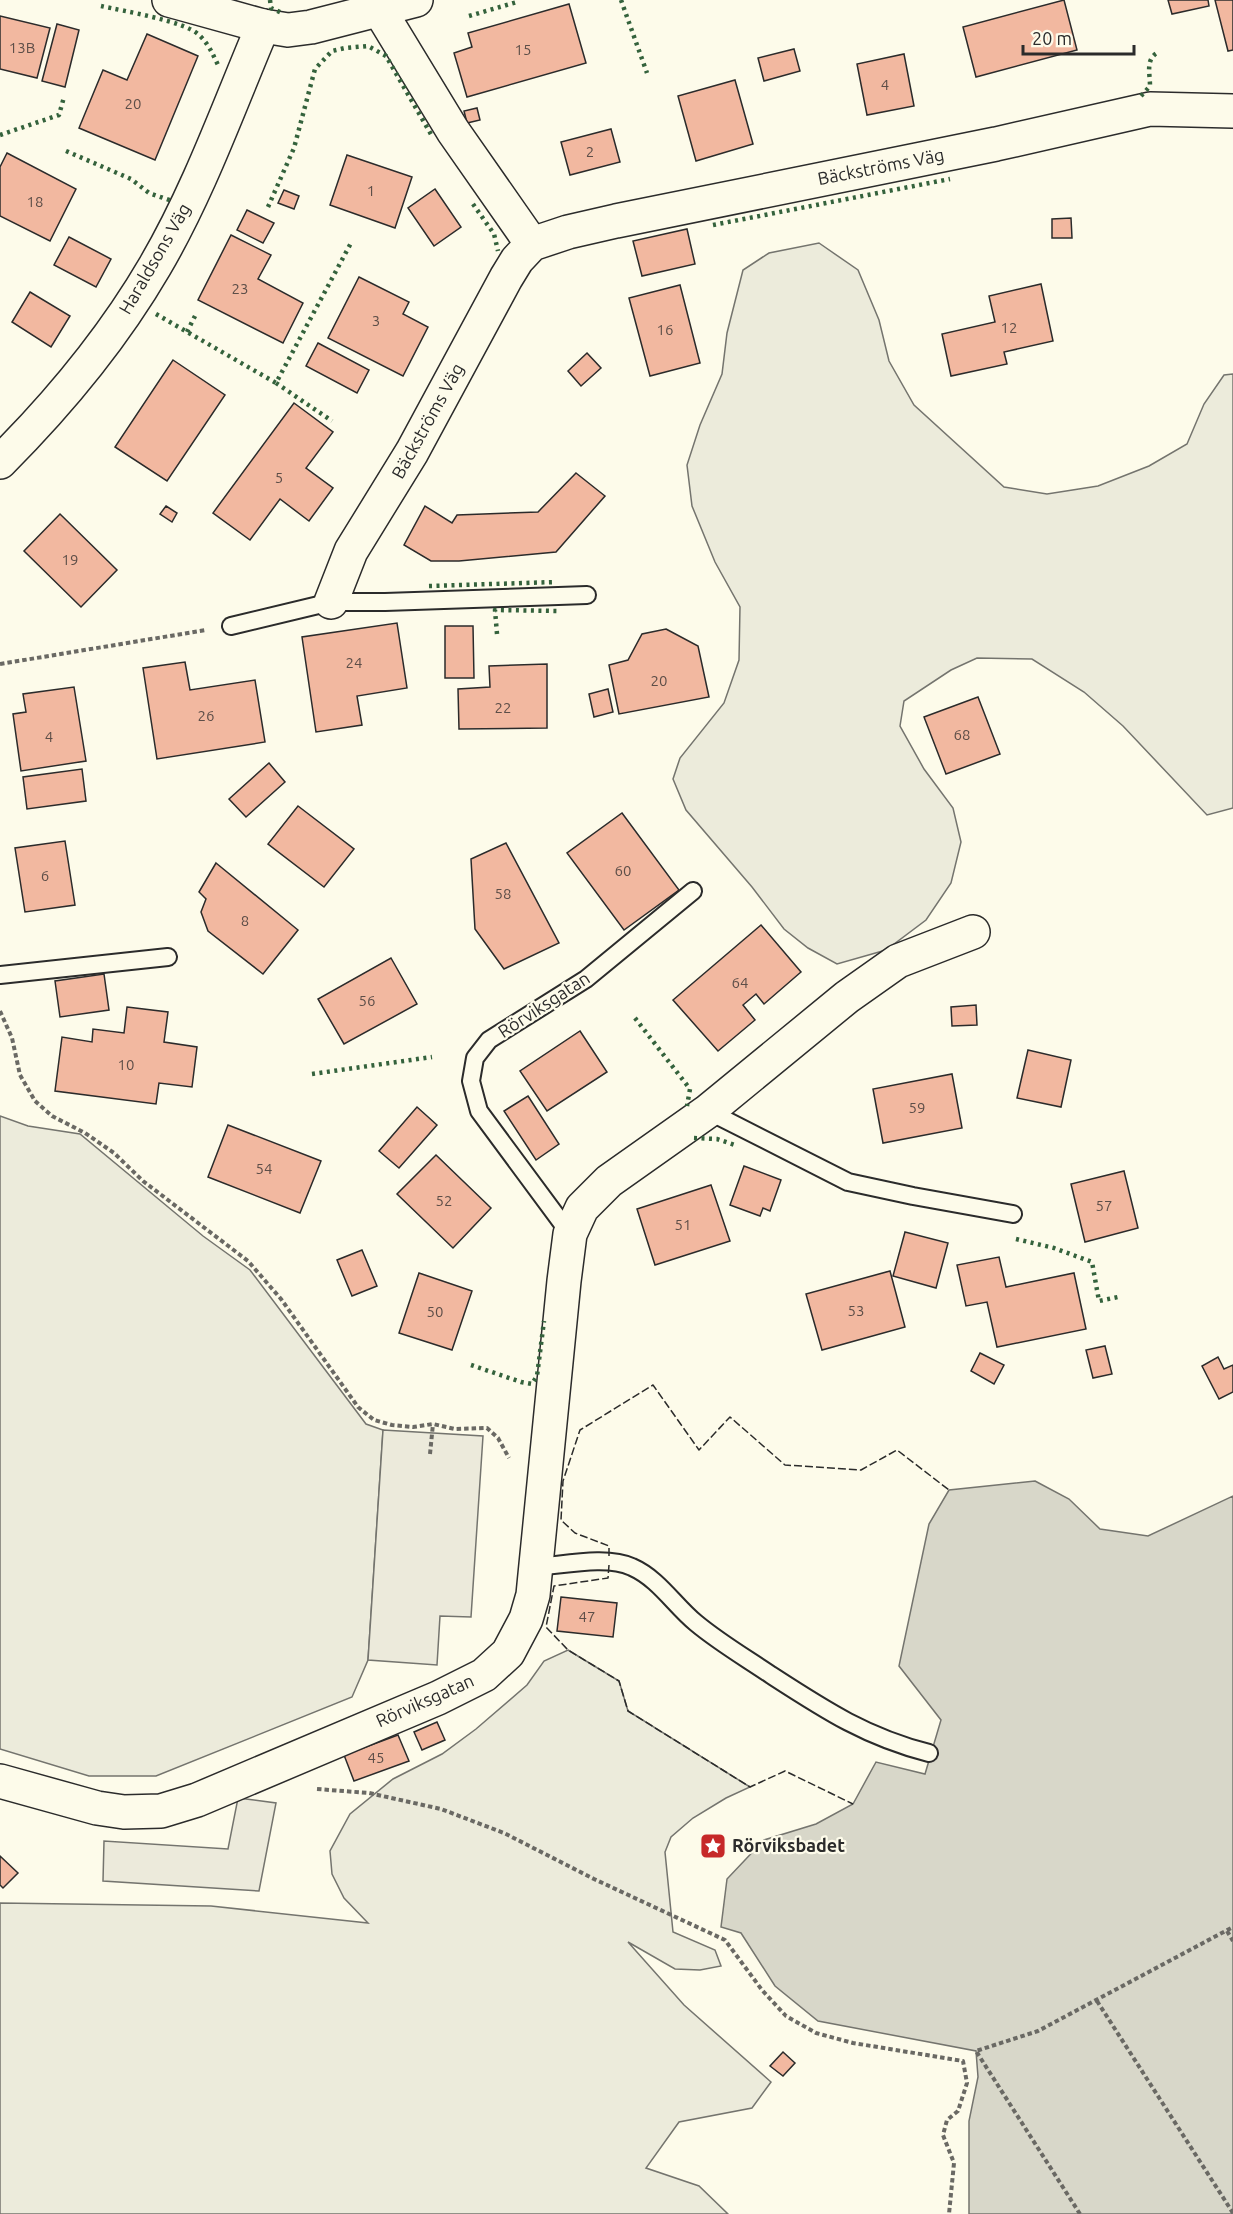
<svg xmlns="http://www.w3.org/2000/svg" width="1233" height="2214" font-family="Ubuntu,sans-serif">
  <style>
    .green { fill: #ecebdb; stroke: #74746e; stroke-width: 1.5 }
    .parking { fill: #eceadb; stroke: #74746e; stroke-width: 1.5 }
    .water { fill: #d8d7c9; stroke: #74746e; stroke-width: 1.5 }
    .building { fill: #f2b8a0; stroke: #2b2b2b; stroke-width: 1.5 }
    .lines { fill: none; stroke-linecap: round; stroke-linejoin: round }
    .service-casing { stroke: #2b2b2b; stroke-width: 20 }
    .minor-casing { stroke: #2b2b2b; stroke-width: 36 }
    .path { stroke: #6a6964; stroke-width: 4; stroke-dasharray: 4.5 3; stroke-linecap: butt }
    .service { stroke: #fdfbea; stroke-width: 16 }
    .minor { stroke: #fdfbea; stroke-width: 33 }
    .hedge { stroke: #34623c; stroke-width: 4.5; stroke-dasharray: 3 4.5; stroke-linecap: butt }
    .fence { stroke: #2b2b2b; stroke-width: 1.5; stroke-dasharray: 8 3; stroke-linecap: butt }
    .labels { text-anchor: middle; stroke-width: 4.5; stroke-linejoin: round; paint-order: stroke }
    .number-label { font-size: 15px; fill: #5d4e48 }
    .street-label { font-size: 18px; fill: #2b2b2b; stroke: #fdfbea }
    .poi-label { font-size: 18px; font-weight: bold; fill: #2b2b2b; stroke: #fdfbea; text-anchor: start }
  </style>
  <rect width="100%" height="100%" fill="#fdfbea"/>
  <g class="green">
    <path d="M 819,243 L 858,270 L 879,320 L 889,361 L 914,405 L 1004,487 L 1047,494 L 1098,486 L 1149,466 L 1187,444 L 1204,404 L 1224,375 L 1233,374 L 1233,808 L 1207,815 L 1123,726 L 1084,692 L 1032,659 L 977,658 L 951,670 L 904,701 L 900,726 L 924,769 L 953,808 L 961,842 L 951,883 L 926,920 L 886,950 L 837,964 L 808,948 L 784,929 L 752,887 L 686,810 L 673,779 L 680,758 L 724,703 L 739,660 L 740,607 L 715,562 L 692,506 L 687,465 L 700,425 L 722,374 L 727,333 L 743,270 L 769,253 Z"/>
    <path d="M 0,1116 L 28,1126 L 80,1134 L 203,1236 L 250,1270 L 366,1424 L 383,1430 L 368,1660 L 352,1697 L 156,1776 L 89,1776 L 0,1749 Z"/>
    <path d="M 568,1650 L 619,1681 L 628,1711 L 750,1787 L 726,1798 L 693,1818 L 671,1837 L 665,1852 L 673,1932 L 715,1950 L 721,1966 L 700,1970 L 675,1969 L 628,1942 L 684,2005 L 771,2082 L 752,2108 L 679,2122 L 646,2168 L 699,2186 L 728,2214 L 0,2214 L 0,1903 L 211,1906 L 368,1923 L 344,1898 L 332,1874 L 330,1851 L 350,1814 L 393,1779 L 442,1754 L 476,1729 L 527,1685 L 544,1661 Z"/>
  </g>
  <g class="parking">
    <path d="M 383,1430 L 483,1436 L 471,1617 L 440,1616 L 437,1665 L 368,1660 Z"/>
    <path d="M 238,1798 L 276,1803 L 259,1891 L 103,1881 L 104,1841 L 228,1849 Z"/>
  </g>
  <path class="water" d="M 1035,1481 L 1069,1499 L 1100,1529 L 1148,1536 L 1233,1496 L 1233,2214 L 969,2214 L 969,2121 L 978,2077 L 976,2051 L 818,2021 L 775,1986 L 741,1933 L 721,1927 L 727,1879 L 764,1840 L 816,1824 L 853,1804 L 876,1762 L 925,1774 L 941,1720 L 899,1666 L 929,1524 L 949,1490 Z"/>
  <g class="building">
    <path d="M 1064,0 L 1077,50 L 976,77 L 963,27 Z"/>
    <path d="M 1168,0 L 1208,0 L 1209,6 L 1172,14 Z"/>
    <path d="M 1215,0 L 1233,0 L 1233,50 L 1228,51 Z"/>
    <path d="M 569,4 L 586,63 L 467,97 L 454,53 L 472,47 L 468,33 Z"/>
    <path d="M 0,16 L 50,28 L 37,78 L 0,69 Z"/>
    <path d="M 57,24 L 79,30 L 65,87 L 42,81 Z"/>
    <path d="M 147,34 L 198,56 L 155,160 L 79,128 L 103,70 L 127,80 Z"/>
    <path d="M 794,49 L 800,71 L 764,81 L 758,58 Z"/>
    <path d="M 904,54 L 914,106 L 867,115 L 857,64 Z"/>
    <path d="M 735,80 L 753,144 L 696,161 L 678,96 Z"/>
    <path d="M 477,108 L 480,120 L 467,123 L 464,111 Z"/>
    <path d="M 611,129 L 620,162 L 570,175 L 561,142 Z"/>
    <path d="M 7,153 L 76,189 L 50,241 L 0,216 L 0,167 Z"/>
    <path d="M 347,155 L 412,177 L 395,228 L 330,205 Z"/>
    <path d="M 435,189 L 461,227 L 434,246 L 408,208 Z"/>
    <path d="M 284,190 L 299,196 L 294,209 L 278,203 Z"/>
    <path d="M 247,210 L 274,223 L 263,243 L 237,230 Z"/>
    <path d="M 1071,218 L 1072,238 L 1052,238 L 1052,219 Z"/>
    <path d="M 687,229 L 695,264 L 642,276 L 633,241 Z"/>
    <path d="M 231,235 L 271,255 L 258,279 L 303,303 L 283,343 L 198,300 Z"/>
    <path d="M 69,237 L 111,259 L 96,287 L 54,265 Z"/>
    <path d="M 359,277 L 409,302 L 403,314 L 428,327 L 403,376 L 328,338 Z"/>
    <path d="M 1041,284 L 1053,341 L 1004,352 L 1007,364 L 951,376 L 942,334 L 995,322 L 989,296 Z"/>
    <path d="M 680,285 L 700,363 L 650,376 L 629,298 Z"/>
    <path d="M 30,292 L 70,316 L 51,347 L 12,322 Z"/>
    <path d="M 318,343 L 369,370 L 357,393 L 306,366 Z"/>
    <path d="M 587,353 L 601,368 L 581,386 L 568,371 Z"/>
    <path d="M 173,360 L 225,395 L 167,481 L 115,447 Z"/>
    <path d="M 294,403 L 333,432 L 306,468 L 333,488 L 309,521 L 280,499 L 250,540 L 213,513 Z"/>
    <path d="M 576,473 L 605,496 L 556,552 L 459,561 L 431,561 L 404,545 L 425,506 L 452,523 L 457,515 L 538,512 Z"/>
    <path d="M 166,506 L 177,513 L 172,522 L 160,514 Z"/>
    <path d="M 60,514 L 117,570 L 81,607 L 24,551 Z"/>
    <path d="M 397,623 L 407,688 L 357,696 L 362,725 L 316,732 L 302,637 Z"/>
    <path d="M 445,626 L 473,626 L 474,678 L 445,678 Z"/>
    <path d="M 666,629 L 698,646 L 709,697 L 619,714 L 609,665 L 628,660 L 642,634 Z"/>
    <path d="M 185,662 L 190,690 L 255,680 L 265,742 L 157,759 L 143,668 Z"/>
    <path d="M 547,664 L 547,728 L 459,729 L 458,689 L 490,687 L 489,666 Z"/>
    <path d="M 74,687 L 86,761 L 21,771 L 13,714 L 26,712 L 23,694 Z"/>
    <path d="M 608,689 L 613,712 L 594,717 L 589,694 Z"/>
    <path d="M 978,697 L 1000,754 L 946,774 L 924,717 Z"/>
    <path d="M 269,763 L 285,782 L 246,817 L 229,799 Z"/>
    <path d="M 82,769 L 86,801 L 27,809 L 23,777 Z"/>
    <path d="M 298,806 L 354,849 L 324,887 L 268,844 Z"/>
    <path d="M 622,813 L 679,890 L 624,930 L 567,853 Z"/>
    <path d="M 65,841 L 75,905 L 25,912 L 15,848 Z"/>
    <path d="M 506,843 L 559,943 L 504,969 L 475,929 L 471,859 Z"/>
    <path d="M 216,863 L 298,930 L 263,974 L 208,931 L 201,912 L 206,899 L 199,892 Z"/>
    <path d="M 761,925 L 801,972 L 764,1004 L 756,994 L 743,1005 L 755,1020 L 718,1051 L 673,1000 Z"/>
    <path d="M 391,958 L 417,1004 L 344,1044 L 318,999 Z"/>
    <path d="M 104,974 L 109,1010 L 60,1017 L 55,981 Z"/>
    <path d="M 976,1005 L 977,1025 L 952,1026 L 951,1007 Z"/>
    <path d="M 127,1007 L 168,1012 L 164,1042 L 197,1047 L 192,1087 L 159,1083 L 156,1104 L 55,1091 L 62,1037 L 92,1042 L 93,1029 L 124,1033 Z"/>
    <path d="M 580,1031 L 607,1072 L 547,1111 L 520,1071 Z"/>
    <path d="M 1028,1050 L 1071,1060 L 1061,1107 L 1017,1098 Z"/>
    <path d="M 952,1074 L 962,1128 L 883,1143 L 873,1089 Z"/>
    <path d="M 528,1096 L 559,1144 L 536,1160 L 504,1111 Z"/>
    <path d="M 417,1107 L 437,1125 L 399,1168 L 379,1151 Z"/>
    <path d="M 228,1125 L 321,1161 L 300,1213 L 208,1177 Z"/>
    <path d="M 436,1155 L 491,1208 L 453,1248 L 397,1194 Z"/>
    <path d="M 744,1166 L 781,1180 L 770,1211 L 763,1208 L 760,1216 L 730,1205 Z"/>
    <path d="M 1124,1171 L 1138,1228 L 1085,1242 L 1071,1184 Z"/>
    <path d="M 711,1185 L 730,1241 L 655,1265 L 637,1209 Z"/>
    <path d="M 905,1232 L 948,1243 L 936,1288 L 893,1276 Z"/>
    <path d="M 362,1250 L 377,1286 L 352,1296 L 337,1260 Z"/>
    <path d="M 999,1257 L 1006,1287 L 1074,1273 L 1086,1329 L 997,1347 L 987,1302 L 966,1306 L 957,1265 Z"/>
    <path d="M 890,1271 L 905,1327 L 822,1350 L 806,1294 Z"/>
    <path d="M 419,1273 L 472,1291 L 452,1350 L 399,1333 Z"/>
    <path d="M 1105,1346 L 1112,1374 L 1093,1378 L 1086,1350 Z"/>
    <path d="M 980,1353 L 1004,1365 L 994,1384 L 971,1371 Z"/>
    <path d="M 1218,1357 L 1224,1369 L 1233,1365 L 1233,1392 L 1219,1399 L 1202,1366 Z"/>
    <path d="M 561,1597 L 617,1603 L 613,1637 L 557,1631 Z"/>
    <path d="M 437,1722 L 445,1740 L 422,1750 L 414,1732 Z"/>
    <path d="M 398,1735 L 409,1761 L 354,1781 L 344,1755 Z"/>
    <path d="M 0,1856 L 18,1873 L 3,1888 L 0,1885 Z"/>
    <path d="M 783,2052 L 795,2063 L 783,2076 L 770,2066 Z"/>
  </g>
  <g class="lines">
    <defs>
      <g id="service">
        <path d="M 231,626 L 331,602 L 385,602 L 587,595"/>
        <path d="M 0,975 L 168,957"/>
        <path d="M 708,1111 L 848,1182 L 913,1196 L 1013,1214"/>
        <path d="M 570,1234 L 479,1111 L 471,1081 L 475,1058 L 489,1040 L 586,979 L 693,891"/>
        <path d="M 537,1567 C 564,1565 607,1555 632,1567 C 659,1579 674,1605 696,1623 C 720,1643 746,1658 771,1675 C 825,1710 866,1737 929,1753"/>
      </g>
      <g id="minor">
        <path d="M 169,0 L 263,26 L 288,30 L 311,27 L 416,0"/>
        <path d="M 380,11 L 453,131 L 532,244"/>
        <path d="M 0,462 C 58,404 113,338 155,266 C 199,191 229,106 263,26"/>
        <path d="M 331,602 L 351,551 L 412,452 L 506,278 L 517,260 L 532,244 L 568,232 L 616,221 L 996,144 L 1150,109 L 1233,111"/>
        <path d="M 0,1781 L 97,1808 L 124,1812 L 161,1811 L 197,1800 L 438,1698 L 484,1675 L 508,1653 L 526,1619 L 533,1595 L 564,1281 L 570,1234 L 582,1208 L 609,1181 L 708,1111 L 847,997 L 898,961 L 973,932"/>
      </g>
    </defs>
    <use href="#service" class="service-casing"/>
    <use href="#minor" class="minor-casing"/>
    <g class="path">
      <path d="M 0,664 L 206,630"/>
      <path d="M 0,1011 L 12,1038 L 20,1075 L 35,1101 L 52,1116 L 85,1133 L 114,1153 L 143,1181 L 248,1261 L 281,1299 L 358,1407 L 374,1420 L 392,1425 L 413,1427 L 433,1424 L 455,1429 L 487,1428 L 498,1438 L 509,1458"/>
      <path d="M 430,1454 L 433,1424"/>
      <path d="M 317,1789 L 369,1793 L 441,1809 L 504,1833 L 594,1879 L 725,1940 L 762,1990 L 786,2016 L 816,2033 L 853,2043 L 963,2061 L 967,2083 L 958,2111 L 947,2120 L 943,2135 L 954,2163 L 949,2214"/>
      <path d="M 1227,1931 L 1233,1941"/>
      <path d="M 1097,2001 L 1233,2213"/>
      <path d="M 1080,2214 L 976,2051 L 1038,2031 L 1233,1927"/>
    </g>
    <use href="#service" class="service"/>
    <use href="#minor" class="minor"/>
    <g class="hedge">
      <path d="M 270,0 L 271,8 L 282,13"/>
      <path d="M 621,0 L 647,73"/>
      <path d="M 101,6 C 123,11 185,21 199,35 C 209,44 213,55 219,67"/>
      <path d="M 469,16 L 517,2"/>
      <path d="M 1141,96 L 1150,86 C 1150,73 1145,58 1159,52"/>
      <path d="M 0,135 L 59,115 L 64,97"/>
      <path d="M 66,151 L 131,179 L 149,193 L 172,201"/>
      <path d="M 473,204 L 494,234 L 498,251"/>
      <path d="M 268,207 L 294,148 L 315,69 L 332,51 L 345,48 L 368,46 L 386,56 L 432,136"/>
      <path d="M 713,225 L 950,179"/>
      <path d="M 156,314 L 276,383 L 351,243"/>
      <path d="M 187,332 L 196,314"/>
      <path d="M 276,383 L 332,421"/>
      <path d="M 429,586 L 556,582"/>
      <path d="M 497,634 L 495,610 L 559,611"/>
      <path d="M 635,1018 L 690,1089 L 687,1106"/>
      <path d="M 312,1074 L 432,1057"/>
      <path d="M 694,1138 L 717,1139 L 735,1145"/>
      <path d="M 1016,1239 L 1054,1248 L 1092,1262 L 1099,1301 L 1118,1297"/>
      <path d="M 471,1365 L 521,1382 L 532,1384 L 537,1376 L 544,1321"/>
    </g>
    <g class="fence">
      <path d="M 609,1556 L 609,1546 L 575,1533 L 561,1520 L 563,1481 L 580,1430 L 653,1385 L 699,1450 L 730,1417 L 785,1465 L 861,1470 L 897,1450 L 949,1490"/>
      <path d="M 609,1565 L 608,1578 L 554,1586 L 546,1627 L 568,1650 L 619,1681 L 628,1711 L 750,1787 L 785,1771 L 853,1804"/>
    </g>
  </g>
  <defs>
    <symbol id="sight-square" viewBox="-11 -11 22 22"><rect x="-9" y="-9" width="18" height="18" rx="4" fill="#c62828" stroke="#fdfbea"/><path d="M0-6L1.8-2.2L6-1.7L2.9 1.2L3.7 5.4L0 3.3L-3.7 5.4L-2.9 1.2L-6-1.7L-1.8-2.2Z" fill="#fff"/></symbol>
  </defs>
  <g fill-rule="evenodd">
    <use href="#sight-square" x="698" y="1831" width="30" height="30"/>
  </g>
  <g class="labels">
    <g class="number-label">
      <text x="22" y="53">13B</text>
      <text x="523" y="55">15</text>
      <text x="885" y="90">4</text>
      <text x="133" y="109">20</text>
      <text x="590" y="157">2</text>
      <text x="371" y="196">1</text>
      <text x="35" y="207">18</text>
      <text x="240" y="294">23</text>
      <text x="376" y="326">3</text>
      <text x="1009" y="333">12</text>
      <text x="665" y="335">16</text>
      <text x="279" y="483">5</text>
      <text x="70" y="565">19</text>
      <text x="354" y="668">24</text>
      <text x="659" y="686">20</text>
      <text x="503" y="713">22</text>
      <text x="206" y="721">26</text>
      <text x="962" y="740">68</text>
      <text x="49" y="742">4</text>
      <text x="623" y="876">60</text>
      <text x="45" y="881">6</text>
      <text x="503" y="899">58</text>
      <text x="245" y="926">8</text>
      <text x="740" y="988">64</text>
      <text x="367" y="1006">56</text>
      <text x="126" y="1070">10</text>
      <text x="917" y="1113">59</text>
      <text x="264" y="1174">54</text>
      <text x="444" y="1206">52</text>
      <text x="1104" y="1211">57</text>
      <text x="683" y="1230">51</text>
      <text x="856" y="1316">53</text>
      <text x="435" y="1317">50</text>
      <text x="587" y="1622">47</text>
      <text x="376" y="1763">45</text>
    </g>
    <g class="street-label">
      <text transform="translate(881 167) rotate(-11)" y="6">Bäckströms Väg</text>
      <text transform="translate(155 259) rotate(-60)" y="6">Haraldsons Väg</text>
      <text transform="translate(428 421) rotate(-61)" y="6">Bäckströms Väg</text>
      <text transform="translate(544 1005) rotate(-33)" y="6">Rörviksgatan</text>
      <text transform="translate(425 1701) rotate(-24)" y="6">Rörviksgatan</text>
    </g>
    <g class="poi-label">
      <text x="732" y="1852">Rörviksbadet</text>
    </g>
  </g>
  <path d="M1023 45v9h111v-9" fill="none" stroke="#2b2b2b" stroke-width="3"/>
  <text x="1032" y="45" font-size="18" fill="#2b2b2b" stroke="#fdfbea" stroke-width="4.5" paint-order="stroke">20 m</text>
</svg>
